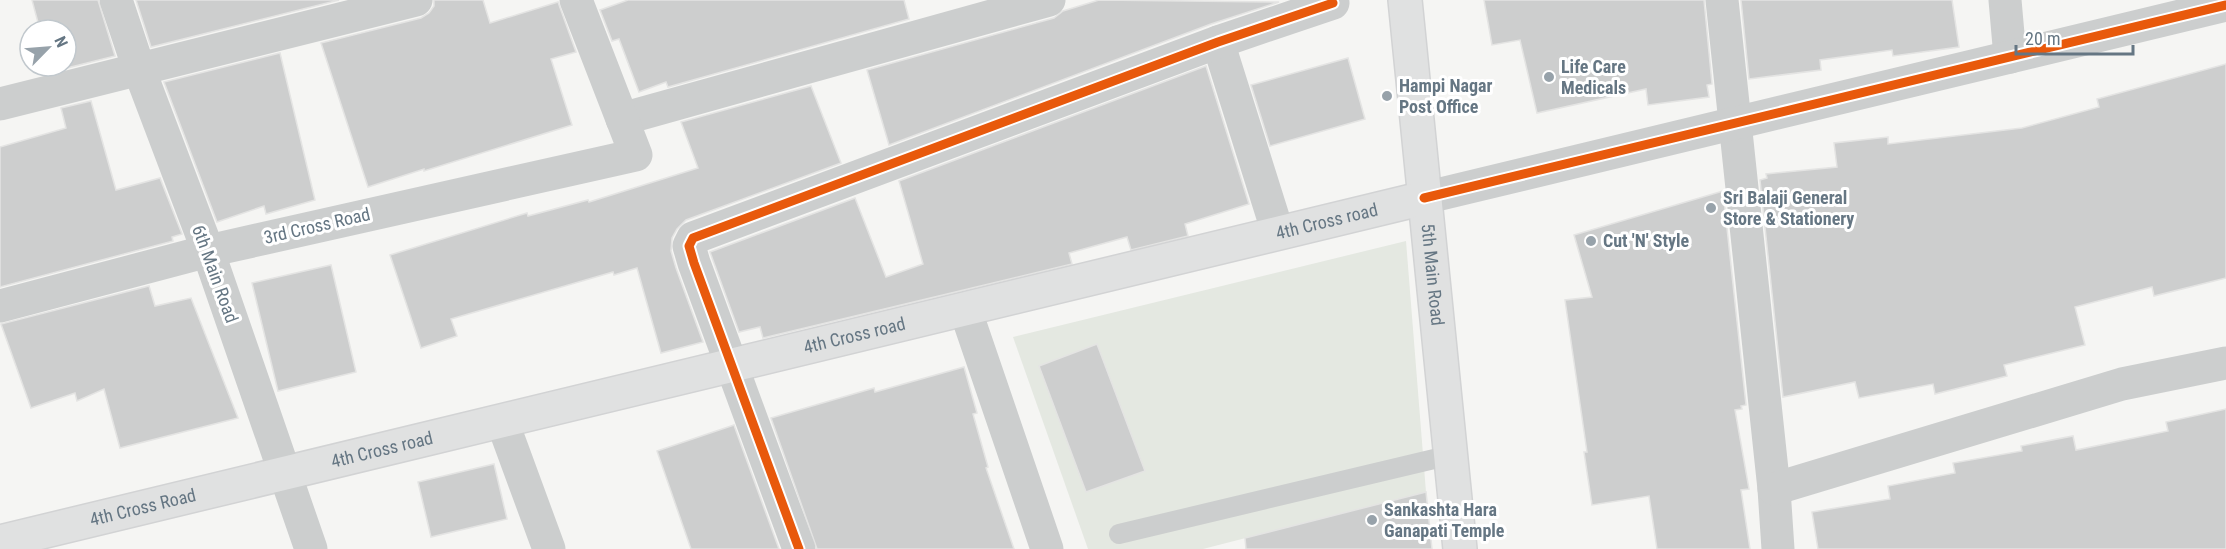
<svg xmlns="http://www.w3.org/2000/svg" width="2226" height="549" font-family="'Roboto Condensed',sans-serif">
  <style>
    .green { fill: #e4e8e1 }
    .building { fill: #cdcece; stroke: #e4e4e3; stroke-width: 1.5 }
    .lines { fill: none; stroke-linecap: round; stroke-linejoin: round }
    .secondary-casing { stroke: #d2d3d4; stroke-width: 36 }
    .service { stroke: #cccece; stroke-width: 20 }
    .minor { stroke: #cccece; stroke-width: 33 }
    .tertiary { stroke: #cccece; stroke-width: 33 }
    .secondary { stroke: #e0e1e1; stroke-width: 33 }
    .cycleway-casing { stroke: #fff; stroke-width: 13 }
    .cycleway { stroke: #e8590c; stroke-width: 9 }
    .poi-dot { fill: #97a2aa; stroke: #fff; stroke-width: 2 }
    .labels { text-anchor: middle; stroke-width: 6; stroke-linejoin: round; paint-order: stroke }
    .poi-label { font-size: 18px; font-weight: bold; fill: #657683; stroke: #fff; text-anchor: start }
    .street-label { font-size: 18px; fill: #657683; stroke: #fff }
  </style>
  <rect width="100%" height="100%" fill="#f5f5f3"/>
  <path class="green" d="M 1406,241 L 1426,492 L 1203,549 L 1088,549 L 1013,337 Z"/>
  <g class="building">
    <path d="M 32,0 L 98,0 L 115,56 L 51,72 L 49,66 L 66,66 L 66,30 L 40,30 Z"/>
    <path d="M 136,0 L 339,0 L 151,47 Z"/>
    <path d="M 434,0 L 483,0 L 490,23 L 558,2 L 576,52 L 551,59 L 572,125 L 424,171 L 424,169 L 368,187 L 321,43 L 421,18 L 429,13 L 434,6 Z"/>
    <path d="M 628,0 L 904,0 L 909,19 L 668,87 L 666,82 L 639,92 L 619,39 L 612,41 L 600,10 Z"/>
    <path d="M 1099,0 L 1279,2 L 1211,24 L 889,145 L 867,70 L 1054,18 L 1063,11 Z"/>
    <path d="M 1484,0 L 1704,0 L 1712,84 L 1707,85 L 1709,97 L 1648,105 L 1646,89 L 1537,113 L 1520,40 L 1492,45 Z"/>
    <path d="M 1741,0 L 1952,0 L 1959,47 L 1893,56 L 1892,50 L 1820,60 L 1821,70 L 1749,79 Z"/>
    <path d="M 280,53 L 315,200 L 266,214 L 264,206 L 217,222 L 164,82 Z"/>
    <path d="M 1348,58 L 1365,119 L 1270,146 L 1251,85 Z"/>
    <path d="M 2226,64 L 2226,278 L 2154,296 L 2152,287 L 2075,307 L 2085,345 L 2004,365 L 2007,376 L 1935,394 L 1933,384 L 1859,398 L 1855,382 L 1783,397 L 1760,180 L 1767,178 L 1766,174 L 1837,167 L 1834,143 L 1888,137 L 1888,144 L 2022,128 L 2099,107 L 2097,99 Z"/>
    <path d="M 1206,66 L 1249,204 L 1185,224 L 1188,236 L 1131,250 L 1127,237 L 1069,253 L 1072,264 L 763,338 L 760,327 L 739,332 L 710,252 L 855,198 L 886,277 L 923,264 L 899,181 Z"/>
    <path d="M 811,86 L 841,163 L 686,220 L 677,229 L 672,238 L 671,251 L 676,268 L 703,342 L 661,353 L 637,268 L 614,275 L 613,272 L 451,319 L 457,336 L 421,348 L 390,255 L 527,213 L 528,216 L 588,200 L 589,202 L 698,168 L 681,122 Z"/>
    <path d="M 91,101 L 116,190 L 160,178 L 182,234 L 172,237 L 173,241 L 0,287 L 0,147 L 66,128 L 61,108 Z"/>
    <path d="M 1723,191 L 1746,405 L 1741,406 L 1742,409 L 1735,410 L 1749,489 L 1741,490 L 1750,549 L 1657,549 L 1649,496 L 1592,505 L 1584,452 L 1587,452 L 1565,300 L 1592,297 L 1574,235 Z"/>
    <path d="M 331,265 L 356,372 L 278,391 L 252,283 Z"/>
    <path d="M 149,286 L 155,306 L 191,298 L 238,418 L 120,448 L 104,389 L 77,401 L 75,393 L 31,408 L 1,324 Z"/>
    <path d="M 1097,344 L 1145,471 L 1086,492 L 1039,366 Z"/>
    <path d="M 964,367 L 977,413 L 973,414 L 988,467 L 986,468 L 1014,549 L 817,549 L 771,418 L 874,388 L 875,392 Z"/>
    <path d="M 2226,409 L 2226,549 L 1818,549 L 1812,512 L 1890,499 L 1888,486 L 1955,473 L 1953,463 L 2022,451 L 2021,446 L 2073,436 L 2076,450 L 2168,431 L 2166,422 Z"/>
    <path d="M 734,425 L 735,428 L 779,549 L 691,549 L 657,451 Z"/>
    <path d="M 494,464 L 507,519 L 431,537 L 418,482 Z"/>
    <path d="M 1426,492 L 1432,549 L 1246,549 L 1245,538 Z"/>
  </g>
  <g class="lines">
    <defs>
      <g id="secondary">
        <path id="s1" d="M 1405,0 L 1460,549"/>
        <path id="s2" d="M 0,542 L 1424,198"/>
      </g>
    </defs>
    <use href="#secondary" class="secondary-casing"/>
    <path class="service" d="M 1119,534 L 1451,455"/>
    <g class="minor">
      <path d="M 116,0 L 139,69 L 208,251 L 311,549"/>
      <path d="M 1722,0 L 1774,489 L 1778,549"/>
      <path d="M 2005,0 L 2010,57"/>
      <path d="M 1218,42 L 1278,233"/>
      <path d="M 0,104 L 416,0"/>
      <path d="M 622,119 L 1049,0"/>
      <path d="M 0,306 L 208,251 L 636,155 L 576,0"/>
      <path d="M 965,309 L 1047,549"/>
      <path d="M 502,421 L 549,549"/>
      <path d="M 1774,489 L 2122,384 L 2226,363"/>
      <path d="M 799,549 L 694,263 L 689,246 L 693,238 L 1218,42 L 1333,3"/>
    </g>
    <path class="tertiary" d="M 1424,198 L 2226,5"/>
    <use href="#secondary" class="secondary"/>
    <defs>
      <g id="cycleway">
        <path d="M 1424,198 L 2226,5"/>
        <path d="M 799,549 L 694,263 L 689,246 L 693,238 L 1218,42 L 1333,3"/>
      </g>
    </defs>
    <use href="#cycleway" class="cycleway-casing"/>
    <use href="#cycleway" class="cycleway"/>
  </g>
  <g class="poi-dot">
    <circle cx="1549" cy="77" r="6"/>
    <circle cx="1387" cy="96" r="6"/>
    <circle cx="1711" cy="208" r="6"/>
    <circle cx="1591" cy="241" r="6"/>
    <circle cx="1372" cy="520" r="6"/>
  </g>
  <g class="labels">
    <g class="poi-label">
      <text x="1561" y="73">Life Care<tspan x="1561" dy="21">Medicals</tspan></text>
      <text x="1399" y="92">Hampi Nagar<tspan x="1399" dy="21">Post Office</tspan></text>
      <text x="1723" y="204">Sri Balaji General<tspan x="1723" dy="21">Store &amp; Stationery</tspan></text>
      <text x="1603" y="247">Cut 'N' Style</text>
      <text x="1384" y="516">Sankashta Hara<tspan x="1384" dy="21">Ganapati Temple</tspan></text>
    </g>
    <g class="street-label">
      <text dy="6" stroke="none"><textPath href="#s2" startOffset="1365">4th Cross road</textPath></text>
      <text transform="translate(317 226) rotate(-13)" y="6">3rd Cross Road</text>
      <text transform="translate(215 274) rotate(70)" y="6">6th Main Road</text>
      <text dy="6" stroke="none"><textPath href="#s1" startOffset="276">5th Main Road</textPath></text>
      <text dy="6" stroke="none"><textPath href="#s2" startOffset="879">4th Cross road</textPath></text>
      <text dy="6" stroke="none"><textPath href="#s2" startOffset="393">4th Cross road</textPath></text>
      <text dy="6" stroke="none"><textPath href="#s2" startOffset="147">4th Cross Road</textPath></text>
    </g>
  </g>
  <g transform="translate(48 48) rotate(65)"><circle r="28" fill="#ffffff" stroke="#c1c8cd" stroke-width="1.5"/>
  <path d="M0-4.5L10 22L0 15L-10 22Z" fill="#97a2aa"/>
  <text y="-9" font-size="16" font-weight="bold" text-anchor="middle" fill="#657683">N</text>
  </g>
  <path d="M2016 45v9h117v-9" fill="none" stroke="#657683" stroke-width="3"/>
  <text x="2025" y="45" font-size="18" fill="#657683" stroke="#ffffff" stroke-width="4.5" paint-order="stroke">20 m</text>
</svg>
